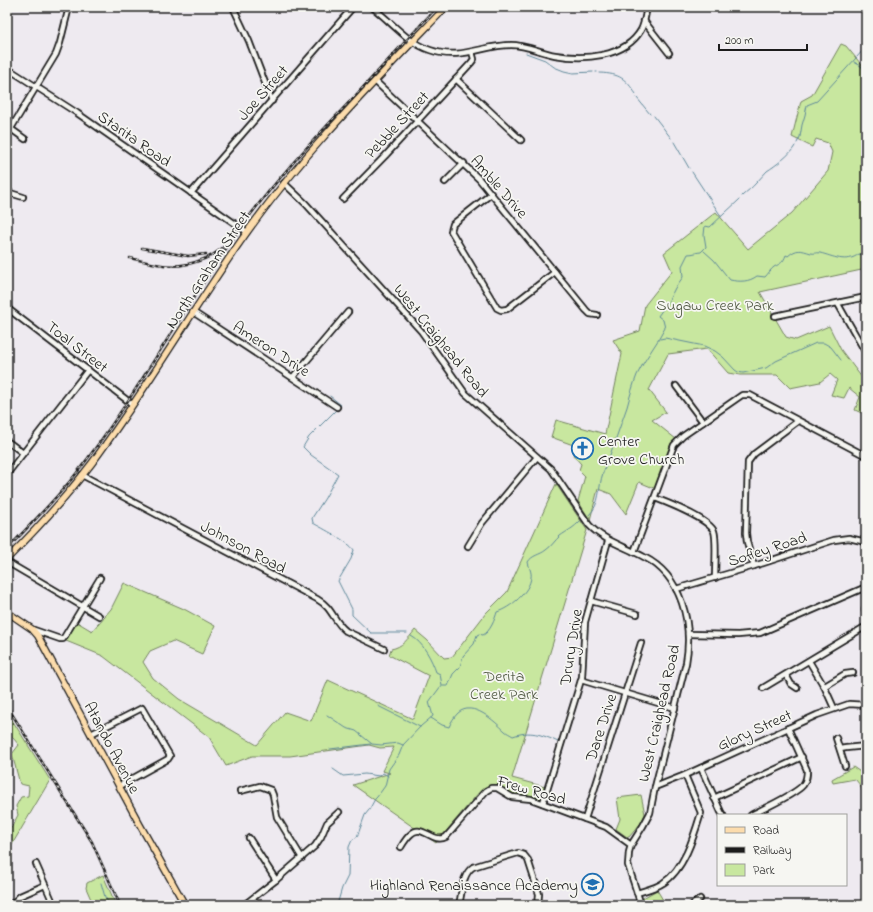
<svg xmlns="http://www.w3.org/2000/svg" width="873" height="912" font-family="'Indie Flower',sans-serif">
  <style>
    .green { fill: #c8e79f; stroke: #72825e }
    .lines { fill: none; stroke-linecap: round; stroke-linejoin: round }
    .stream { stroke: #5f899a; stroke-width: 1 }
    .minor-casing { stroke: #1c1c1c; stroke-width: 8 }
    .major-casing { stroke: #1c1c1c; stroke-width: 8 }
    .minor { stroke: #f6f6f2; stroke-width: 4.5 }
    .major { stroke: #fcdcac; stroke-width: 5.5 }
    .rail-casing { stroke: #1c1c1c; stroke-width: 2.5 }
    .rail { stroke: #f6f6f2; stroke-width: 1; stroke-dasharray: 3; stroke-linecap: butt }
    .labels { text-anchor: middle; stroke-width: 3.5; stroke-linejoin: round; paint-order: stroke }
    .street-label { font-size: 16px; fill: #1c1c1c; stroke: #f6f6f2 }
    .park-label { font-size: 16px; fill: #505943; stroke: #f6f6f2 }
    .poi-label { font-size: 16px; fill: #1c1c1c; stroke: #f6f6f2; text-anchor: start }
  </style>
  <rect width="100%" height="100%" fill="#eeeaf0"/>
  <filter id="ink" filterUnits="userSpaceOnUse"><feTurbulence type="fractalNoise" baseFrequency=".025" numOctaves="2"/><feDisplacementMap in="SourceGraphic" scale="8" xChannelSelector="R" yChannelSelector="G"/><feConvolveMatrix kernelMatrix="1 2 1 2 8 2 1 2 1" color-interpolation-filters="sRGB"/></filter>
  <g filter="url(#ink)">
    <g class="green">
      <path d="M 841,44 L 846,46 L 866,70 L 866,269 L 760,292 L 786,337 L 796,340 L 829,326 L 841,350 L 866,383 L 866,415 L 855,410 L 860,397 L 849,388 L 844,398 L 831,395 L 837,380 L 830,374 L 820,382 L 790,388 L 777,375 L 740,375 L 728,373 L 707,349 L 668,354 L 649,390 L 666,412 L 652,420 L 676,439 L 674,441 L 656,489 L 639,482 L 626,514 L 611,494 L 598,489 L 590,520 L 578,501 L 585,476 L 579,470 L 581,464 L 573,455 L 576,446 L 551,437 L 556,420 L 605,434 L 622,354 L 613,340 L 640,331 L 645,305 L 672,271 L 664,253 L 716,212 L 748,249 L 792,213 L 828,171 L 832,152 L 828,143 L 816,139 L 812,147 L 792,137 L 801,101 L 812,95 Z"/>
      <path d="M 556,484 L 587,530 L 512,778 L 545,787 L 541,799 C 537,798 533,796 529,795 C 525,795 520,795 516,795 C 501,792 501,777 481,790 L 436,843 L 353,785 L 390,773 L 382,771 L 394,747 L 380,748 L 369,745 L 290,756 L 252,756 L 226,766 L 209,737 L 103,656 L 66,641 L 77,622 L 92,631 L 111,609 L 124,583 L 184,609 L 215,626 L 202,654 L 173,641 L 150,651 L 143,662 L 153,678 L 179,699 L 257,745 L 285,712 L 311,721 L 328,680 L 413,719 L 429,676 L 389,655 L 391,649 C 402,647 408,639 415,630 L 427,640 L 444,658 L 452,657 L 486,613 L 507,592 Z"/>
      <path d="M 7,712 L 50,780 L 7,853 L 7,836 L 18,815 L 16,806 L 21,797 L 28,796 L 29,786 L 20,784 L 12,754 L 19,745 L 7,731 Z"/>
      <path d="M 853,767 L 866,776 L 866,817 C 864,803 866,790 855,779 L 833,783 L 832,779 Z"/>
      <path d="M 641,795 L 645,814 L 641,823 L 629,837 L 627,837 L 616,829 L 620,819 L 617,798 Z"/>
      <path d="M 103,875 L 116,905 L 96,905 L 93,904 L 86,888 L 87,883 Z"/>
      <path d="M 657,890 L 666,905 L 645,905 L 643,898 Z"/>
    </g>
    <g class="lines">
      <g class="stream">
        <path d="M 526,53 L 545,60 L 554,67 L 564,71 L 573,73 L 593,72"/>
        <path d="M 854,62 L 861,66 L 866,73"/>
        <path d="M 596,72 L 597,72"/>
        <path d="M 600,73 C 620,74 625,78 636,94"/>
        <path d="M 637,98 L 650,114"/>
        <path d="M 654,116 L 671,138"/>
        <path d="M 674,142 L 689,168"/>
        <path d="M 797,143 L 800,137 L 802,125 L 805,115 L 807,105 L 817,101 L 866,47"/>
        <path d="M 692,172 L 721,216"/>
        <path d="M 742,196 C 747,191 752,188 756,183 C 760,179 763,175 767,171 C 775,166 790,155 795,146"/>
        <path d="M 704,251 L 714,260 L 730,280 C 740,282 749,282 757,276 L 765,277 C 768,274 771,269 774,267 C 781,263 783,263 786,255 L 788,256 C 797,248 801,250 811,253 C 814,254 817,252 820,253 C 833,256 846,264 859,254 L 862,255 L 866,253"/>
        <path d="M 660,339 L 665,338 L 704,346 L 715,351 L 723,357 L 735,370 L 738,372 L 743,373 L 766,368 L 776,361 L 816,343 L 824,343 L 831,347 L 841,360"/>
        <path d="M 330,396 L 341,405 L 339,407"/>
        <path d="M 337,409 L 309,437 L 303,447 L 311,455 L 338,474 L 325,498 L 312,518 L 313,523 C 322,528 349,542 354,550 L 351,559 L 338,581 L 352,609 L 352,615 L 371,633 L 407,633"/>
        <path d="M 589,515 C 601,504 598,487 603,473 C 612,451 619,429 627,407 C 630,396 633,385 637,375 C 645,358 657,344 665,328 L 663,320 L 658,316 L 668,302 L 675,288 L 683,277 L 682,266 L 688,254 C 694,254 697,252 701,252 L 706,247 L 704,235 L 705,226 L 710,227 L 739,200"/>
        <path d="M 411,636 C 423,642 432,660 436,672 L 440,674 L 442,685"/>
        <path d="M 378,706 L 420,727"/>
        <path d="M 327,715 L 346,728 L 356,731 L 372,744 L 381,745 L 398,743 L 403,745"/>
        <path d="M 431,718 L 442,725 L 449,727 C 451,722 454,717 458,713 C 473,700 494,721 505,731 C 507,733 510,734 513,736 C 530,730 541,734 558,742"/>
        <path d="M 330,749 L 371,744"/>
        <path d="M 333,769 L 343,776 L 365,774 L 379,776 L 383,773 L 388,776"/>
        <path d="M 101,883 L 105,897 L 110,905"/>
        <path d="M 337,905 L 342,888 L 348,876 L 349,847 L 352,840 L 357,837 L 365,815 L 369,810 L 375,799 L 377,797 L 385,786 L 389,769 L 399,755 L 403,745 L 421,726 L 433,716 L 429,702 L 441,686 L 448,686 L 453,674 L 460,667 L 463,656 L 474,644 L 477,635 L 479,634 L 483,635 C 490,632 495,619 497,612 C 510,608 530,592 531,577 C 532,573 529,567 528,562 C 532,555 540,555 546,550 C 552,546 555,540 560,536 C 567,531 574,528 580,521"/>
      </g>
      <defs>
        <g id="minor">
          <path d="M 233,7 L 249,41 L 272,101"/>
          <path d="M 372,7 C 392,22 406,42 430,50 C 461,61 482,45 511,45 C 526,45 540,52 555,55 C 583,60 625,58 641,30 C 645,23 645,15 647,7"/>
          <path d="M 644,21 L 669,53"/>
          <path d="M 7,68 L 77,113 L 247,232"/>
          <path d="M 456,79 L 521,140"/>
          <path d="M 375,81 L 479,179 L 586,310 L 590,314 L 597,315"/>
          <path d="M 11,129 L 25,139"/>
          <path d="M 7,135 L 56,54 L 60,43 L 69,7"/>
          <path d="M 445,182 L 464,163"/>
          <path d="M 284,183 L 306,204 L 421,331 L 465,393 L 551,469 L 589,525 C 604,541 624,546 644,557 C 682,576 693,624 686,663 L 655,787 L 650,813 L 643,826 L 631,845 L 629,852 L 628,865 L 641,905"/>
          <path d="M 7,192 L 23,197"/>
          <path d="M 191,193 L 353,7"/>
          <path d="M 491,194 L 453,224 L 451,231 L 497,308 L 501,310 L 507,309 L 555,272"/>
          <path d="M 343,199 L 385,156 L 471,63 L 474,59 L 472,52"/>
          <path d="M 838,304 L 866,353"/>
          <path d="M 7,308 L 132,404"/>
          <path d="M 193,312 L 337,407"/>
          <path d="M 775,316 L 866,297"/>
          <path d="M 293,377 L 348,312"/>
          <path d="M 676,386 L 703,422"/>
          <path d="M 7,441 L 23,453"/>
          <path d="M 7,474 L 88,370"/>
          <path d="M 82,475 L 317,599 C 333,608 333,621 346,631 L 384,649"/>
          <path d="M 655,498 C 668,503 708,519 714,531 C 717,539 715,568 715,578"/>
          <path d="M 468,546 L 482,523 L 537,457"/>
          <path d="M 634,552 L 674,445 L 683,436 L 742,395 L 750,395 L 866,456"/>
          <path d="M 7,562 L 99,616"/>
          <path d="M 754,566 L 747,542 L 746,533 L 748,462 L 754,454 L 798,421"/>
          <path d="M 676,589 L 754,566 L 834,540 L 849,538 L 866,542"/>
          <path d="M 591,601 L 637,614"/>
          <path d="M 865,609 L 866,609"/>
          <path d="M 34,630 L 60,639 L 63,639 L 100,578"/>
          <path d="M 688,634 L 738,635 L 760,633 L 866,587"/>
          <path d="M 809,661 L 825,688 L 834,708"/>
          <path d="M 786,675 L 791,684 L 797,688"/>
          <path d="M 581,680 L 675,708"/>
          <path d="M 825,686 L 845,674 L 853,673"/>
          <path d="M 763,688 L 863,628"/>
          <path d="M 91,734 L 142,708 L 170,756 L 168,759 L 119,786"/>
          <path d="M 836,738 L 845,766"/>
          <path d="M 840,749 L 846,748 L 866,746"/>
          <path d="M 701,768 L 721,812 L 723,815"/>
          <path d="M 655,787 L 685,775 L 817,715 L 849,704 L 866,705"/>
          <path d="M 240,791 L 260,786 L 271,790 L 273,795 L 277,817 L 302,858"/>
          <path d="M 714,798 L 802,757"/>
          <path d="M 543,803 L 582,677 L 585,622 L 608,541"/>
          <path d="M 751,815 C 763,809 796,794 803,785 C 807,780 807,775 807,770 L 788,728"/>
          <path d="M 585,819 L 641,643"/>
          <path d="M 249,838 L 276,880"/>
          <path d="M 401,847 C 404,842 407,837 411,834 C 422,823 432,844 446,837 L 486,791 L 491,788 L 497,788 L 512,797 L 531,799 L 606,827 L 631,845"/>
          <path d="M 36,864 L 54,905"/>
          <path d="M 637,893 C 646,890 656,888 663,883 C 684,870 694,836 701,813 L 685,775"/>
          <path d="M 11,905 L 20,896 L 45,885"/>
          <path d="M 244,905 L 276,880 L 315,846 L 321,837 L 327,823 L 339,812"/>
          <path d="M 459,905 C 462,893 462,874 473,867 L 518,853 L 524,855 L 528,860 L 539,894 L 538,905"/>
          <path d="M 692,905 L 700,899"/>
        </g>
        <g id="major">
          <path d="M 7,559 C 37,529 66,497 92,463 C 144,393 188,317 238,245 C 298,158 373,83 446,7"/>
          <path d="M 7,612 L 32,629 L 38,636 L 140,825 L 185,905"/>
        </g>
      </defs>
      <use href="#minor" class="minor-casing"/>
      <use href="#major" class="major-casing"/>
      <use href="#minor" class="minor"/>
      <use href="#major" class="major"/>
      <defs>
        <g id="rail">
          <path d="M 142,248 L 188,256 L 206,254"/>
          <path d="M 130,258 C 160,265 174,271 204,259 C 212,256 218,252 225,246"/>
          <path d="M 7,549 C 30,525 54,501 75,475 C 133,401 178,317 232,240 C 268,188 311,142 354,97 C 382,67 409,37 437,7"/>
          <path d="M 7,706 L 92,842 L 120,905"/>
        </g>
      </defs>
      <use href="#rail" class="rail-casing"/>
      <use href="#rail" class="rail"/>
    </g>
  </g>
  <defs>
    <symbol id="church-ring" viewBox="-11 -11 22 22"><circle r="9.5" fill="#f6f6f2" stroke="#1f6fb2" stroke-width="1.5"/><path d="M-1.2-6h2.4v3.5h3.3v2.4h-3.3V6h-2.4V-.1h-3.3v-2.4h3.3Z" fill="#1f6fb2"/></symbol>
    <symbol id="school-ring" viewBox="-11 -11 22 22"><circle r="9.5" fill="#f6f6f2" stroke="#1f6fb2" stroke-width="1.5"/><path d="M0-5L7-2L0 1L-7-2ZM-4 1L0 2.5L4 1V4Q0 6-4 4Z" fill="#1f6fb2"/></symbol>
  </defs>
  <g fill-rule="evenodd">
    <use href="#church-ring" x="570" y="436" width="25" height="25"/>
    <use href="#school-ring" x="580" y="872" width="25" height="25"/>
  </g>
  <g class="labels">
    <g class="street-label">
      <text transform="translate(262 92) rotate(-49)" y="6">Joe Street</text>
      <text transform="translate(396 124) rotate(-47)" y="6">Pebble Street</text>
      <text transform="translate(135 138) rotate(35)" y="6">Starita Road</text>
      <text transform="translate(500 186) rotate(49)" y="6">Amble Drive</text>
      <text transform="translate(207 269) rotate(-56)" y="6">North Graham Street</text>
      <text transform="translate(442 340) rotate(51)" y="6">West Craighead Road</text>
      <text transform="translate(78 346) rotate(38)" y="6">Toal Street</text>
      <text transform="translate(272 348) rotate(33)" y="6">Ameron Drive</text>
      <text transform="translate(244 546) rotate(28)" y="6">Johnson Road</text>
      <text transform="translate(767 548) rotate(-18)" y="6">Sofley Road</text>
      <text transform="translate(570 647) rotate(-81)" y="6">Drury Drive</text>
      <text transform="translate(658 713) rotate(-77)" y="6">West Craighead Road</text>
      <text transform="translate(600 727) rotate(-72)" y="6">Dare Drive</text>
      <text transform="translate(754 729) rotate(-24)" y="6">Glory Street</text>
      <text transform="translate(113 747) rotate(62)" y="6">Atando Avenue</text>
      <text transform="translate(532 789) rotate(16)" y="6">Frew Road</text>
    </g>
    <g class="park-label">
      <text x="715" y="310">Sugaw Creek Park</text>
      <text x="504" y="681">Derita<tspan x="504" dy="18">Creek Park</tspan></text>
    </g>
    <g class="poi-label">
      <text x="598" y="446">Center<tspan x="598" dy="18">Grove Church</tspan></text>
      <text x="578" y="890" text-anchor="end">Highland Renaissance Academy</text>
    </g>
  </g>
  <rect width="873" height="912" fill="none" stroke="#f6f6f2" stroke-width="24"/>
  <rect x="12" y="12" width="849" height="888" fill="none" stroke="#1c1c1c" stroke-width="1.5" filter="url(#ink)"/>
  <rect x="717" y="814" width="130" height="72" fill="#f6f6f2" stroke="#9f9f9c"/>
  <rect x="725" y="827" width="20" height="6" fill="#fcdcac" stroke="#9f9f9c"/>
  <text x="753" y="834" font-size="12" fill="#1c1c1c">Road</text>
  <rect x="725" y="847" width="20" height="6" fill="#1c1c1c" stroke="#9f9f9c"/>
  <text x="753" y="854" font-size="12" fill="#1c1c1c">Railway</text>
  <rect x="725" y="864" width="20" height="12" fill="#c8e79f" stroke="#9f9f9c"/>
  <text x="753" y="874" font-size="12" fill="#1c1c1c">Park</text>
  <path d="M719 44v6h88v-6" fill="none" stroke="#1c1c1c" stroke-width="2"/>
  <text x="725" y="44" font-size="12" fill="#1c1c1c" stroke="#f6f6f2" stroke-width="3" paint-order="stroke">200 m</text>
</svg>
